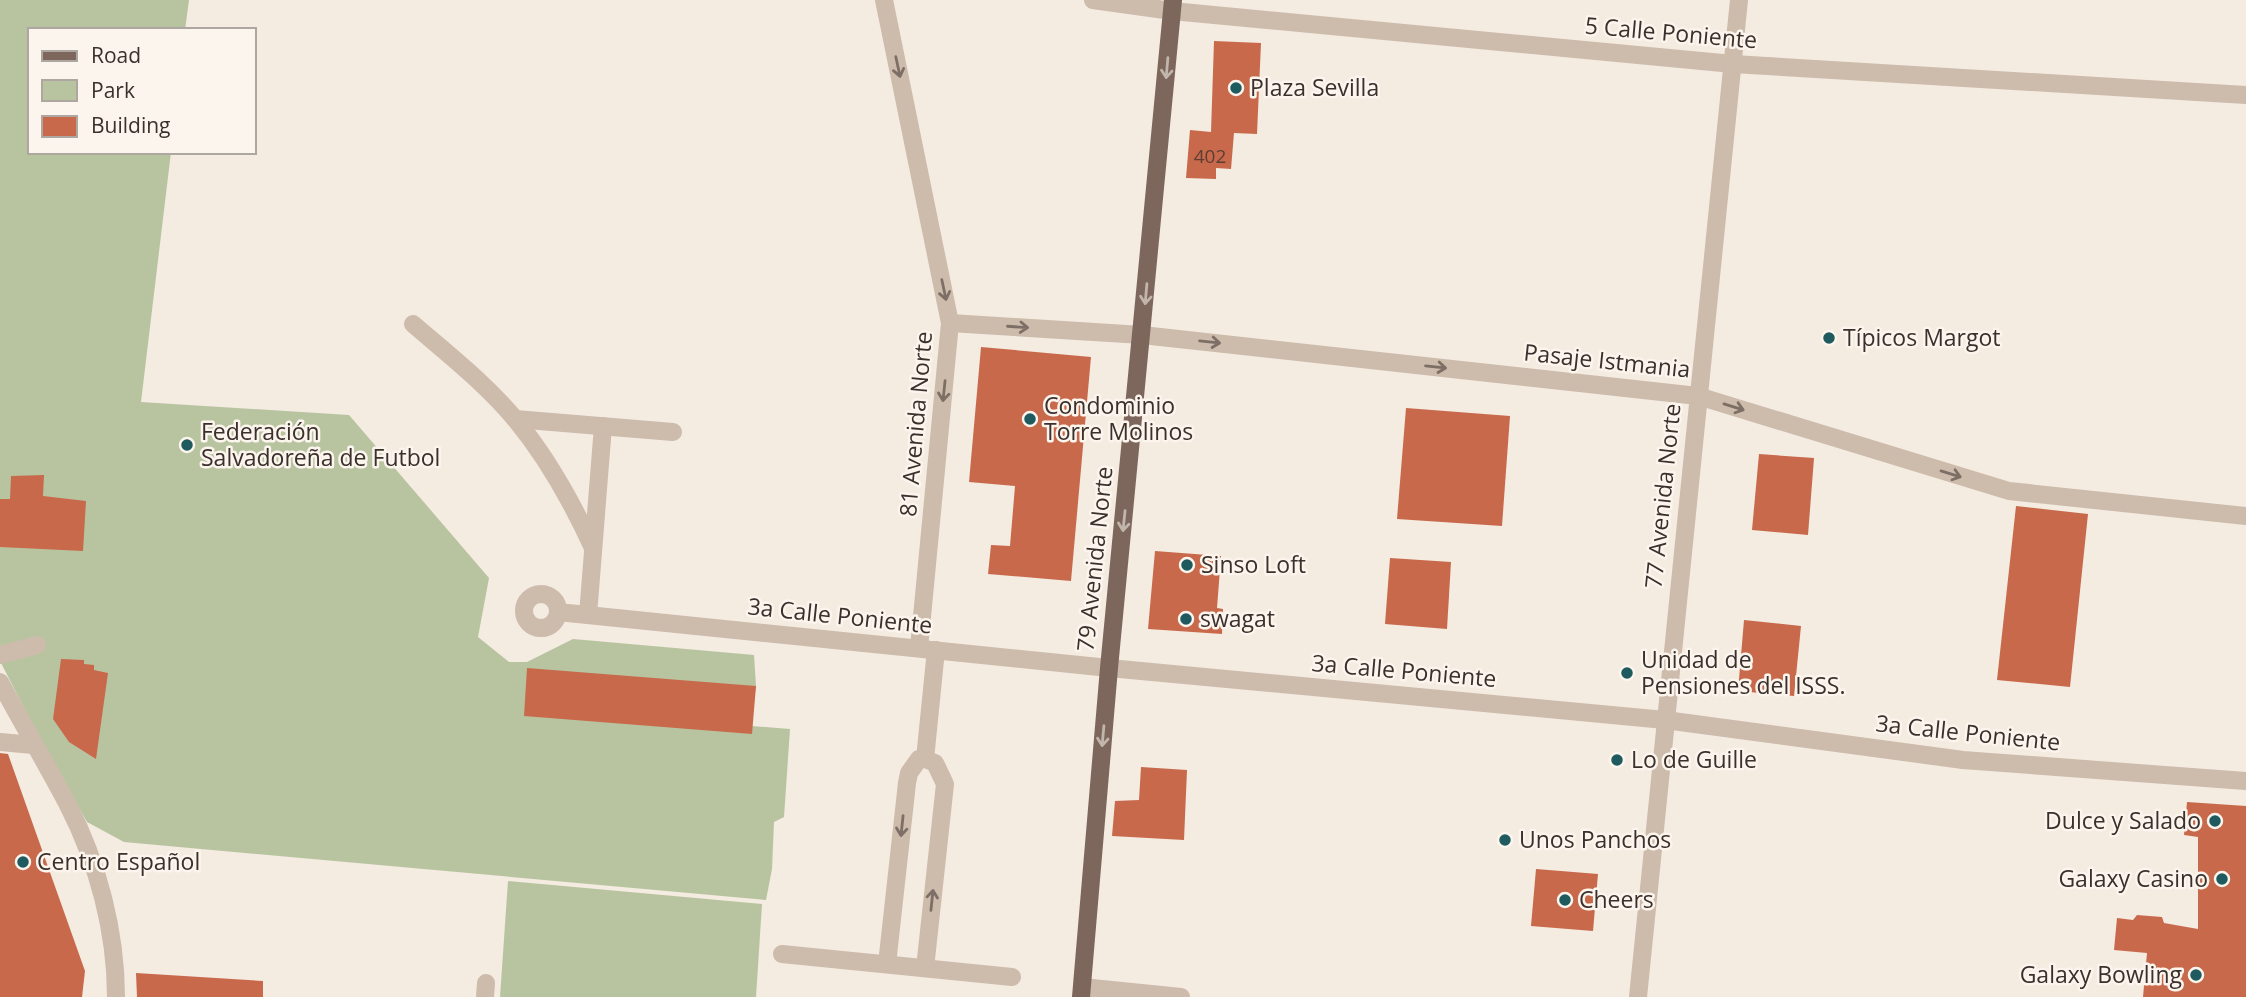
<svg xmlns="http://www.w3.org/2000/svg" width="2246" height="997" font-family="'Open Sans',sans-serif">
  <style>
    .green { fill: #b8c4a0 }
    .building { fill: #c8694b }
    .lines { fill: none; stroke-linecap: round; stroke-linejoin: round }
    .minor { stroke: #cdbbac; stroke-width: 18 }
    .major { stroke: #7d675c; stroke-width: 18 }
    .oneway { stroke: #7d6f65 }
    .oneway2 { stroke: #c2b5ac }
    .poi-dot { fill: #1f5a5e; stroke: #fbf5ee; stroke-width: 2.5 }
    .labels { text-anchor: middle; stroke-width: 5; stroke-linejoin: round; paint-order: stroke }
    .number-label { font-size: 19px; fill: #5e3e33 }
    .street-label { font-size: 23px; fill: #3b302b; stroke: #fbf5ee }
    .poi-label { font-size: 23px; fill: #3b302b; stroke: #fbf5ee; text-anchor: start }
  </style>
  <rect width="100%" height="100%" fill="#f4ebe1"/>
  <g class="green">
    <path d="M 0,0 L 189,0 L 185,30 L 30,30 L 30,152 L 171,152 L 141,402 L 349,415 L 489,578 L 478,637 L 509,662 L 527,662 L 573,639 L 754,655 L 756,686 L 751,726 L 790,729 L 784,817 L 774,822 L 772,869 L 766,900 L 124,842 L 87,822 L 40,739 L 0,661 Z"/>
    <path d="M 508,881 L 762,904 L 756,997 L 500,997 Z"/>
  </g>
  <g class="building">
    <path d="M 1214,41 L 1261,43 L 1257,134 L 1234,133 L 1231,169 L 1216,168 L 1216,179 L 1186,178 L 1190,130 L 1211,132 Z"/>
    <path d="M 981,347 L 1091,357 L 1071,581 L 988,574 L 991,545 L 1010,546 L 1015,486 L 969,482 Z"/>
    <path d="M 1406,408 L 1510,416 L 1502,526 L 1397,519 Z"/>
    <path d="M 1759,454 L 1814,458 L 1808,535 L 1752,530 Z"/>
    <path d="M 44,475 L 43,496 L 86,501 L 83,551 L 0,547 L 0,499 L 10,499 L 11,476 Z"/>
    <path d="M 2016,506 L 2088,514 L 2070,687 L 1997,680 Z"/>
    <path d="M 1155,551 L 1221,556 L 1217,608 L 1223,609 L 1222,634 L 1148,629 Z"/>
    <path d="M 1390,558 L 1451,562 L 1447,629 L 1385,624 Z"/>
    <path d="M 1744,620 L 1801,626 L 1794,696 L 1738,691 Z"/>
    <path d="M 61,659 L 84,660 L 84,664 L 94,665 L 94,670 L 108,673 L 96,759 L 69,742 L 53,719 Z"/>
    <path d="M 527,668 L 756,686 L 752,734 L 524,716 Z"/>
    <path d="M 0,753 L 8,754 L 85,971 L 82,997 L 0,997 Z"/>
    <path d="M 1141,767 L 1187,770 L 1184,840 L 1112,836 L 1115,801 L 1139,800 Z"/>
    <path d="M 2187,802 L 2246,806 L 2246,997 L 2143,997 L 2147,953 L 2114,950 L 2117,918 L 2133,920 L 2137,915 L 2162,917 L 2164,923 L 2198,929 L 2198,837 L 2184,835 Z"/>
    <path d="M 1536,869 L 1598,874 L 1593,931 L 1531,926 Z"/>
    <path d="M 136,973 L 263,981 L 263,997 L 137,997 Z"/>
  </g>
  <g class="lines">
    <g class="minor">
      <path d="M 884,0 L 950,323 L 919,648"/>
      <path d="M 1093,0 L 1172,11 L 1733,64 L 2246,95"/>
      <path d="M 950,323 L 1142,335 L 1698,396 L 2009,491 L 2246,516"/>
      <path d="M 413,324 C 449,355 486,384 516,420 C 548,459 572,502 593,548"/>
      <path d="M 515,419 L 673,432"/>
      <circle cx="541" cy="611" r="17"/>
      <path d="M 558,612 L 1109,668 L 1665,720 L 1963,760 L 2246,781"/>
      <path d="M 588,615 L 603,426"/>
      <path d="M 0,655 L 37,645"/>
      <path d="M 0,682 C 22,723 46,763 68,805 C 98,863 116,932 116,997"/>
      <path d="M 0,742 L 33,745"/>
      <path d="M 925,759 L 936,650"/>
      <path d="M 782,954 L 1012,977"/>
      <path d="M 887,964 L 907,783 L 909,773 L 919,759 L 925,759 L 935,763 L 945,784 L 925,968"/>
      <path d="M 1082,987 L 1181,997"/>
      <path d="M 485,997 L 486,983"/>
      <path d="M 1638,997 L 1739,0"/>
    </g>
    <path class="major" d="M 1081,997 L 1109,668 L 1173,0"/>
  </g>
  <defs><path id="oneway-shaft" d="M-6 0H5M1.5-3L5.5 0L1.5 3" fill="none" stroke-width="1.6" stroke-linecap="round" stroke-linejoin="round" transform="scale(1.75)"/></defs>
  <g class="oneway">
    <use href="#oneway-shaft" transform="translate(898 67) rotate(78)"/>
    <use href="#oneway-shaft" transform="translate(944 290) rotate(78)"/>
    <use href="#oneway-shaft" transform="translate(1018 327) rotate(4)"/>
    <use href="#oneway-shaft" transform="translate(1210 342) rotate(6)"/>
    <use href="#oneway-shaft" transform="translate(1436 367) rotate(6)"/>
    <use href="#oneway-shaft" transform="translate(944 391) rotate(96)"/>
    <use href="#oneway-shaft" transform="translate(1734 407) rotate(17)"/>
    <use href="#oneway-shaft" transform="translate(1951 474) rotate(17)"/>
    <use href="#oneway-shaft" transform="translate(902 826) rotate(96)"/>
    <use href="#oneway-shaft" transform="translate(932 900) rotate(-84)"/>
  </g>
  <g class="oneway2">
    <use href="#oneway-shaft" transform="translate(1167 68) rotate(95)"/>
    <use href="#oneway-shaft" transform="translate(1146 294) rotate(95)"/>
    <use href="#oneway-shaft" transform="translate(1124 521) rotate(96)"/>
    <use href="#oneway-shaft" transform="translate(1103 736) rotate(95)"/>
  </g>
  <g class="poi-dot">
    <circle cx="1236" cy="88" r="7"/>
    <circle cx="1829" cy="338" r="7"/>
    <circle cx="1030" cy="419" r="7"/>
    <circle cx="187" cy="445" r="7"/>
    <circle cx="1187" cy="565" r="7"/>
    <circle cx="1186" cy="619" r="7"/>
    <circle cx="1627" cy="673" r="7"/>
    <circle cx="1617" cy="760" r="7"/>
    <circle cx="2215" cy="821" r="7"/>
    <circle cx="1505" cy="840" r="7"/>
    <circle cx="23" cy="862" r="7"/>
    <circle cx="2222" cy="879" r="7"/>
    <circle cx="1565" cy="900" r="7"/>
    <circle cx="2196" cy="975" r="7"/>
  </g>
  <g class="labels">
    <g class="number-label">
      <text x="1210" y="163">402</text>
    </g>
    <g class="street-label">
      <text transform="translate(1671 33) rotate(5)" y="8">5 Calle Poniente</text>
      <text transform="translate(1607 361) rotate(6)" y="8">Pasaje Istmania</text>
      <text transform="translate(916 424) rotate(-85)" y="8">81 Avenida Norte</text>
      <text transform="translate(1663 496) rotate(-84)" y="8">77 Avenida Norte</text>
      <text transform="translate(1095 559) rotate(-84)" y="8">79 Avenida Norte</text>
      <text transform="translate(840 616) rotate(6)" y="8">3a Calle Poniente</text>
      <text transform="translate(1404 671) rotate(5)" y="8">3a Calle Poniente</text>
      <text transform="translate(1968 733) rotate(6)" y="8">3a Calle Poniente</text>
    </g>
    <g class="poi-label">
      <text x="1250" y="96">Plaza Sevilla</text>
      <text x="1843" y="346">Típicos Margot</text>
      <text x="1044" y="414">Condominio<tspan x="1044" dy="26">Torre Molinos</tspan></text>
      <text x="201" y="440">Federación<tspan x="201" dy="26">Salvadoreña de Futbol</tspan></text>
      <text x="1201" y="573">Sinso Loft</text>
      <text x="1200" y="627">swagat</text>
      <text x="1641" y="668">Unidad de<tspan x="1641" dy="26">Pensiones del ISSS.</tspan></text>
      <text x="1631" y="768">Lo de Guille</text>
      <text x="2201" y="829" text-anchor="end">Dulce y Salado</text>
      <text x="1519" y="848">Unos Panchos</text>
      <text x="37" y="870">Centro Español</text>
      <text x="2208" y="887" text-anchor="end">Galaxy Casino</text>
      <text x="1579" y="908">Cheers</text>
      <text x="2182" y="983" text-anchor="end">Galaxy Bowling</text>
    </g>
  </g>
  <rect x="28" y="28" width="228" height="126" fill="#fbf5ee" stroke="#aea6a0" stroke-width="2"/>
  <rect x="42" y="51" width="35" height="10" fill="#7d675c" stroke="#aea6a0" stroke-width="2"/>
  <text x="91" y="63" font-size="21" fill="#3b302b">Road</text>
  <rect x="42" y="80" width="35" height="21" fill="#b8c4a0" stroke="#aea6a0" stroke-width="2"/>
  <text x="91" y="98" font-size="21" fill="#3b302b">Park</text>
  <rect x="42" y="116" width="35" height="21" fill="#c8694b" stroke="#aea6a0" stroke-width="2"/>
  <text x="91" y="133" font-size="21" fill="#3b302b">Building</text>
</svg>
